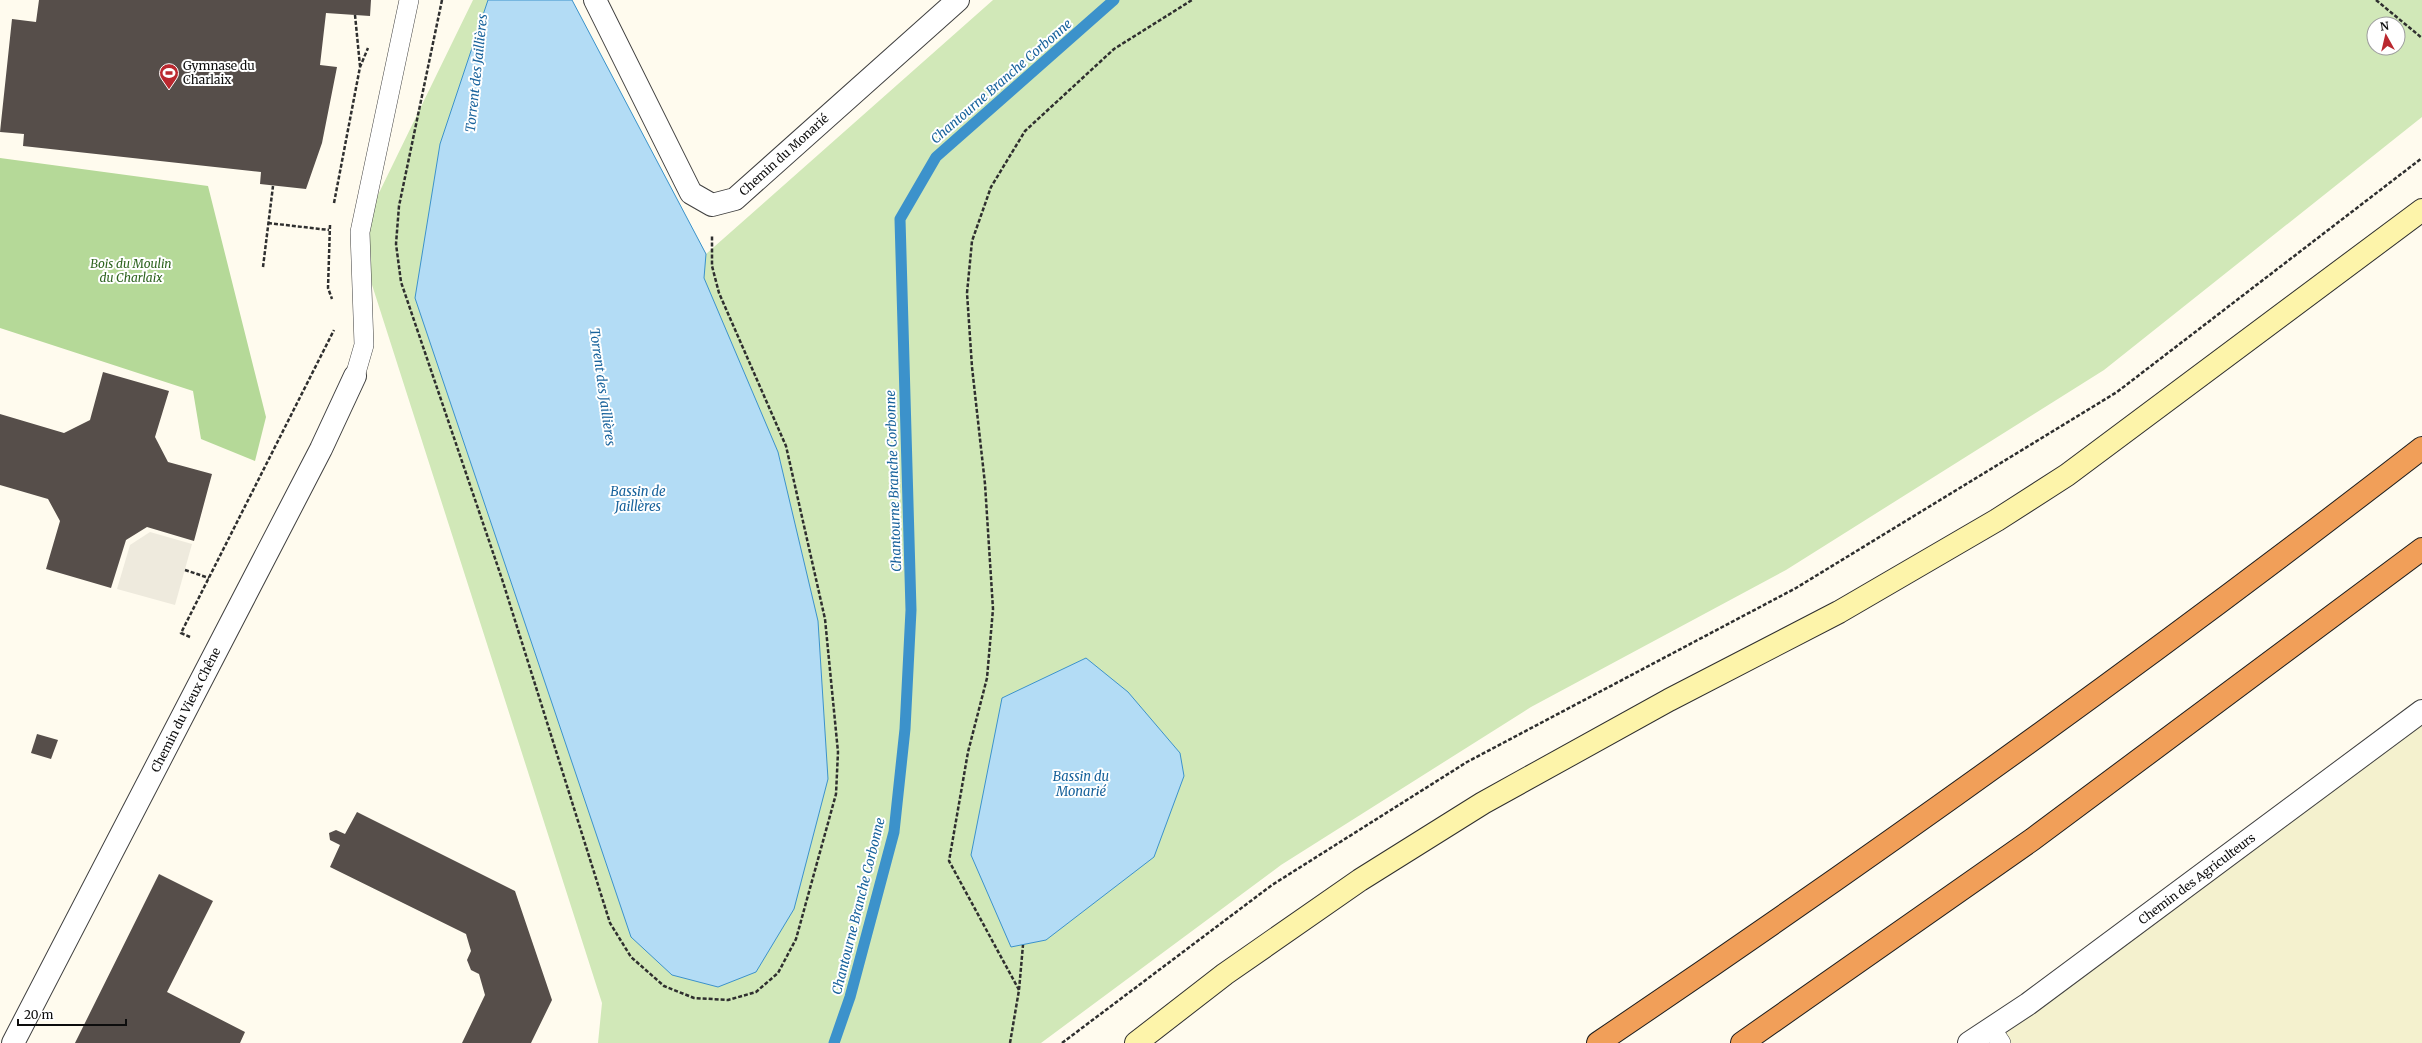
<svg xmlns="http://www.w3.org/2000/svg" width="2422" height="1043" font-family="Merriweather,serif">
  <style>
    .farmland { fill: #f4f1ce }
    .green { fill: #d1e8b8; fill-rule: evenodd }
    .forest { fill: #b5d998 }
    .plaza { fill: #eeeadd }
    .water { fill: #b3dcf5; stroke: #3c92cb }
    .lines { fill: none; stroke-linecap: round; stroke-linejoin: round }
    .stream { stroke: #3c92cb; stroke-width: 11 }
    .building { fill: #564e4a }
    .lane-casing { stroke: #404040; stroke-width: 20 }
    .street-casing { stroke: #404040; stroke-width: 24 }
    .secondary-casing { stroke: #2f2f2f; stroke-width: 24 }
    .highway-casing { stroke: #1e1e1e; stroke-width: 24 }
    .path { stroke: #2f2f2f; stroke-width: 2.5; stroke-dasharray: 4 2; stroke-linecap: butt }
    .lane { stroke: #fff; stroke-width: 19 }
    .street { stroke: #fff; stroke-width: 22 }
    .secondary { stroke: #fdf4aa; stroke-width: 22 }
    .highway { stroke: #f19f59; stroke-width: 22 }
    .labels { text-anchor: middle; stroke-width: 4; stroke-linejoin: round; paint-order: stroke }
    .poi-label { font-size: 12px; fill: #0d0d0d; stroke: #fff; text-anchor: start }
    .street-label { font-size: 12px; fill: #0d0d0d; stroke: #fff }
    .park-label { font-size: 12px; font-style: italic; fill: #2d641f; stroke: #fff }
    .water-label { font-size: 13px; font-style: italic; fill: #19639c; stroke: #fff }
  </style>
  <rect width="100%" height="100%" fill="#fffbee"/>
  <path class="farmland" d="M 2422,711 L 2422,1043 L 1973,1043 Z"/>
  <path class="green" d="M 473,0 L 572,0 L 706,254 L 993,0 L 2422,0 L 2422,117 L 2104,370 L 1786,570 L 1531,707 L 1281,865 L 1041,1043 L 598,1043 L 602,1003 L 357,238 ZM 2374,24 L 2398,24 L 2398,48 L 2374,48 Z"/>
  <path class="forest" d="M 0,158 L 208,186 L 266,417 L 255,461 L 201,439 L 193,391 L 0,328 Z"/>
  <path class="plaza" d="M 150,532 L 192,544 L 175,605 L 117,589 L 130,545 Z"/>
  <g class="water">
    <path d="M 488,0 L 572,0 L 706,254 L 704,278 L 778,452 L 818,621 L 828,779 L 794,909 L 756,972 L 718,987 L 672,975 L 631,937 L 415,298 L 440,144 Z"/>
    <path d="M 1086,658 L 1128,692 L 1180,753 L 1184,776 L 1154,857 L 1046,940 L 1011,947 L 971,855 L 1002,698 Z"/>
  </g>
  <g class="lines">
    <path class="stream" d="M 834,1043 L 850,997 L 894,832 L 905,729 L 911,610 L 900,219 L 936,157 L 1114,0"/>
  </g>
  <g class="building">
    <path d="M 39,0 L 371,0 L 370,16 L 326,13 L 320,65 L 337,67 L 322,143 L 306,189 L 260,184 L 261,172 L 23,146 L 24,134 L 0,132 L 12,19 L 36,22 Z"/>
    <path d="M 103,372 L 169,391 L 155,437 L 168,462 L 212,474 L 194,541 L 147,527 L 126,540 L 111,588 L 46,569 L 60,521 L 48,499 L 0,485 L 0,414 L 64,433 L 90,420 Z"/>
    <path d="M 37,734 L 58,740 L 51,759 L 31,753 Z"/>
    <path d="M 357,812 L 515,891 L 552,1000 L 531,1043 L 462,1043 L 485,995 L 479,974 L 471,970 L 467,960 L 471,951 L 466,934 L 330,867 L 340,845 L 330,840 L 329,833 L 336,830 L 345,834 Z"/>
    <path d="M 159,874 L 213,901 L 167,992 L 245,1032 L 240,1043 L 75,1043 Z"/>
  </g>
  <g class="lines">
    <defs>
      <g id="lane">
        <path d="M 355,376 L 364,345 L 360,232 L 409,0"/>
        <path d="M 1991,1028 L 2001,1043"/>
      </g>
      <g id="street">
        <path d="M 595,0 L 691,193 L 712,205 L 735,199 L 958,0"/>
        <path d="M 13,1043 L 321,449 L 355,376"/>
        <path d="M 1969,1043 L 2028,1004 L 2422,711"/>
      </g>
      <path id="secondary" d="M 1136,1043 L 1225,974 L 1360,880 L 1483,803 L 1669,700 L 1839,612 L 1997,520 L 2067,475 L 2422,210"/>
      <g id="highway">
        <path d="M 1598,1043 C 1879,853 2154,656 2422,448"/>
        <path d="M 1742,1043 L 2033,839 L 2422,549"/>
      </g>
    </defs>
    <use href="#lane" class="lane-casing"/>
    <use href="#street" class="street-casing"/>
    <use href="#secondary" class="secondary-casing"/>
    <use href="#highway" class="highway-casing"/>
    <g class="path">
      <path d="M 442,0 L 399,206 L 396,244 L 401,282 L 502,579 L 610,923 L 631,957 L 664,986 L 694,998 L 728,1000 L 756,992 L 778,973 L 796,939 L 836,794 L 838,752 L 825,619 L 786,446 L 719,293 L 712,266 L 712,235"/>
      <path d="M 2376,0 L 2422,38"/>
      <path d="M 355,15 L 360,66"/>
      <path d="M 334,203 L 360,67 L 368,48"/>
      <path d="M 268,223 L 329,230"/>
      <path d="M 330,225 L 328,288 L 332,299"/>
      <path d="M 263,267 L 273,186"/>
      <path d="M 185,570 L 209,578"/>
      <path d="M 190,637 L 181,633 L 334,330"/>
      <path d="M 1019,990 L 949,861 L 968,752 L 987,678 L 993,609 L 985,484 L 972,367 L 967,293 L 972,241 L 991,187 L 1025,131 L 1114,49 L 1192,0"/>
      <path d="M 1010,1043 L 1019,990 L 1023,945"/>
      <path d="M 1062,1043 L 1272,885 L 1467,762 L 1796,588 L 2117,392 L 2422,158"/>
    </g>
    <use href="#lane" class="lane"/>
    <use href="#street" class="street"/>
    <use href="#secondary" class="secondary"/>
    <use href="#highway" class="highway"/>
  </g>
  <defs>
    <symbol id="stadium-pin" viewBox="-11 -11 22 30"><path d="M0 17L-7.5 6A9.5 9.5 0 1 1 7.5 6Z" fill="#ba282f" stroke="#fff"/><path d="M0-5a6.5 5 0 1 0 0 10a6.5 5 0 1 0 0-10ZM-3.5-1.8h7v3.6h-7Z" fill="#fff"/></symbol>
  </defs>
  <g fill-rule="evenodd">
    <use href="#stadium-pin" x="158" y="62" width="22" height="30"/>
  </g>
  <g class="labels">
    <g class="poi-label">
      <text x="183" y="70">Gymnase du<tspan x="183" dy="14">Charlaix</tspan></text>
    </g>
    <g class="street-label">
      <text transform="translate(784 155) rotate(-42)" y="4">Chemin du Monarié</text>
      <text transform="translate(186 710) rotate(-63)" y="4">Chemin du Vieux Chêne</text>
      <text transform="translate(2197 879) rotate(-37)" y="4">Chemin des Agriculteurs</text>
    </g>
    <g class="park-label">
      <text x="131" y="268">Bois du Moulin<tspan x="131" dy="14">du Charlaix</tspan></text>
    </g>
    <g class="water-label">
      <text transform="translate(476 73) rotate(-84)" y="5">Torrent des Jaillières</text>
      <text transform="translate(1001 81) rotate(-41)" y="5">Chantourne Branche Corbonne</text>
      <text transform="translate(603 387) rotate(82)" y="5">Torrent des Jaillières</text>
      <text transform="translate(893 481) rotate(-92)" y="5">Chantourne Branche Corbonne</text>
      <text x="638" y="496">Bassin de<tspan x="638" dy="15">Jaillères</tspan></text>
      <text x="1081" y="781">Bassin du<tspan x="1081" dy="15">Monarié</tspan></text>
      <text transform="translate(858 906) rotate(-76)" y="5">Chantourne Branche Corbonne</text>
    </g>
  </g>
  <g transform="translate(2386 36) rotate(352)"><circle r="19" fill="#ffffff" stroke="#9e9e9e"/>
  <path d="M0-3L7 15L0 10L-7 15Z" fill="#ba282f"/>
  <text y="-6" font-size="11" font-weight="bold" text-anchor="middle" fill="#0d0d0d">N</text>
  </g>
  <path d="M18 1019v6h108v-6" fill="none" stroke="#0d0d0d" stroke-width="2"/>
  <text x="24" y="1019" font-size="12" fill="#0d0d0d" stroke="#ffffff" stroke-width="3" paint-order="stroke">20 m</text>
</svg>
